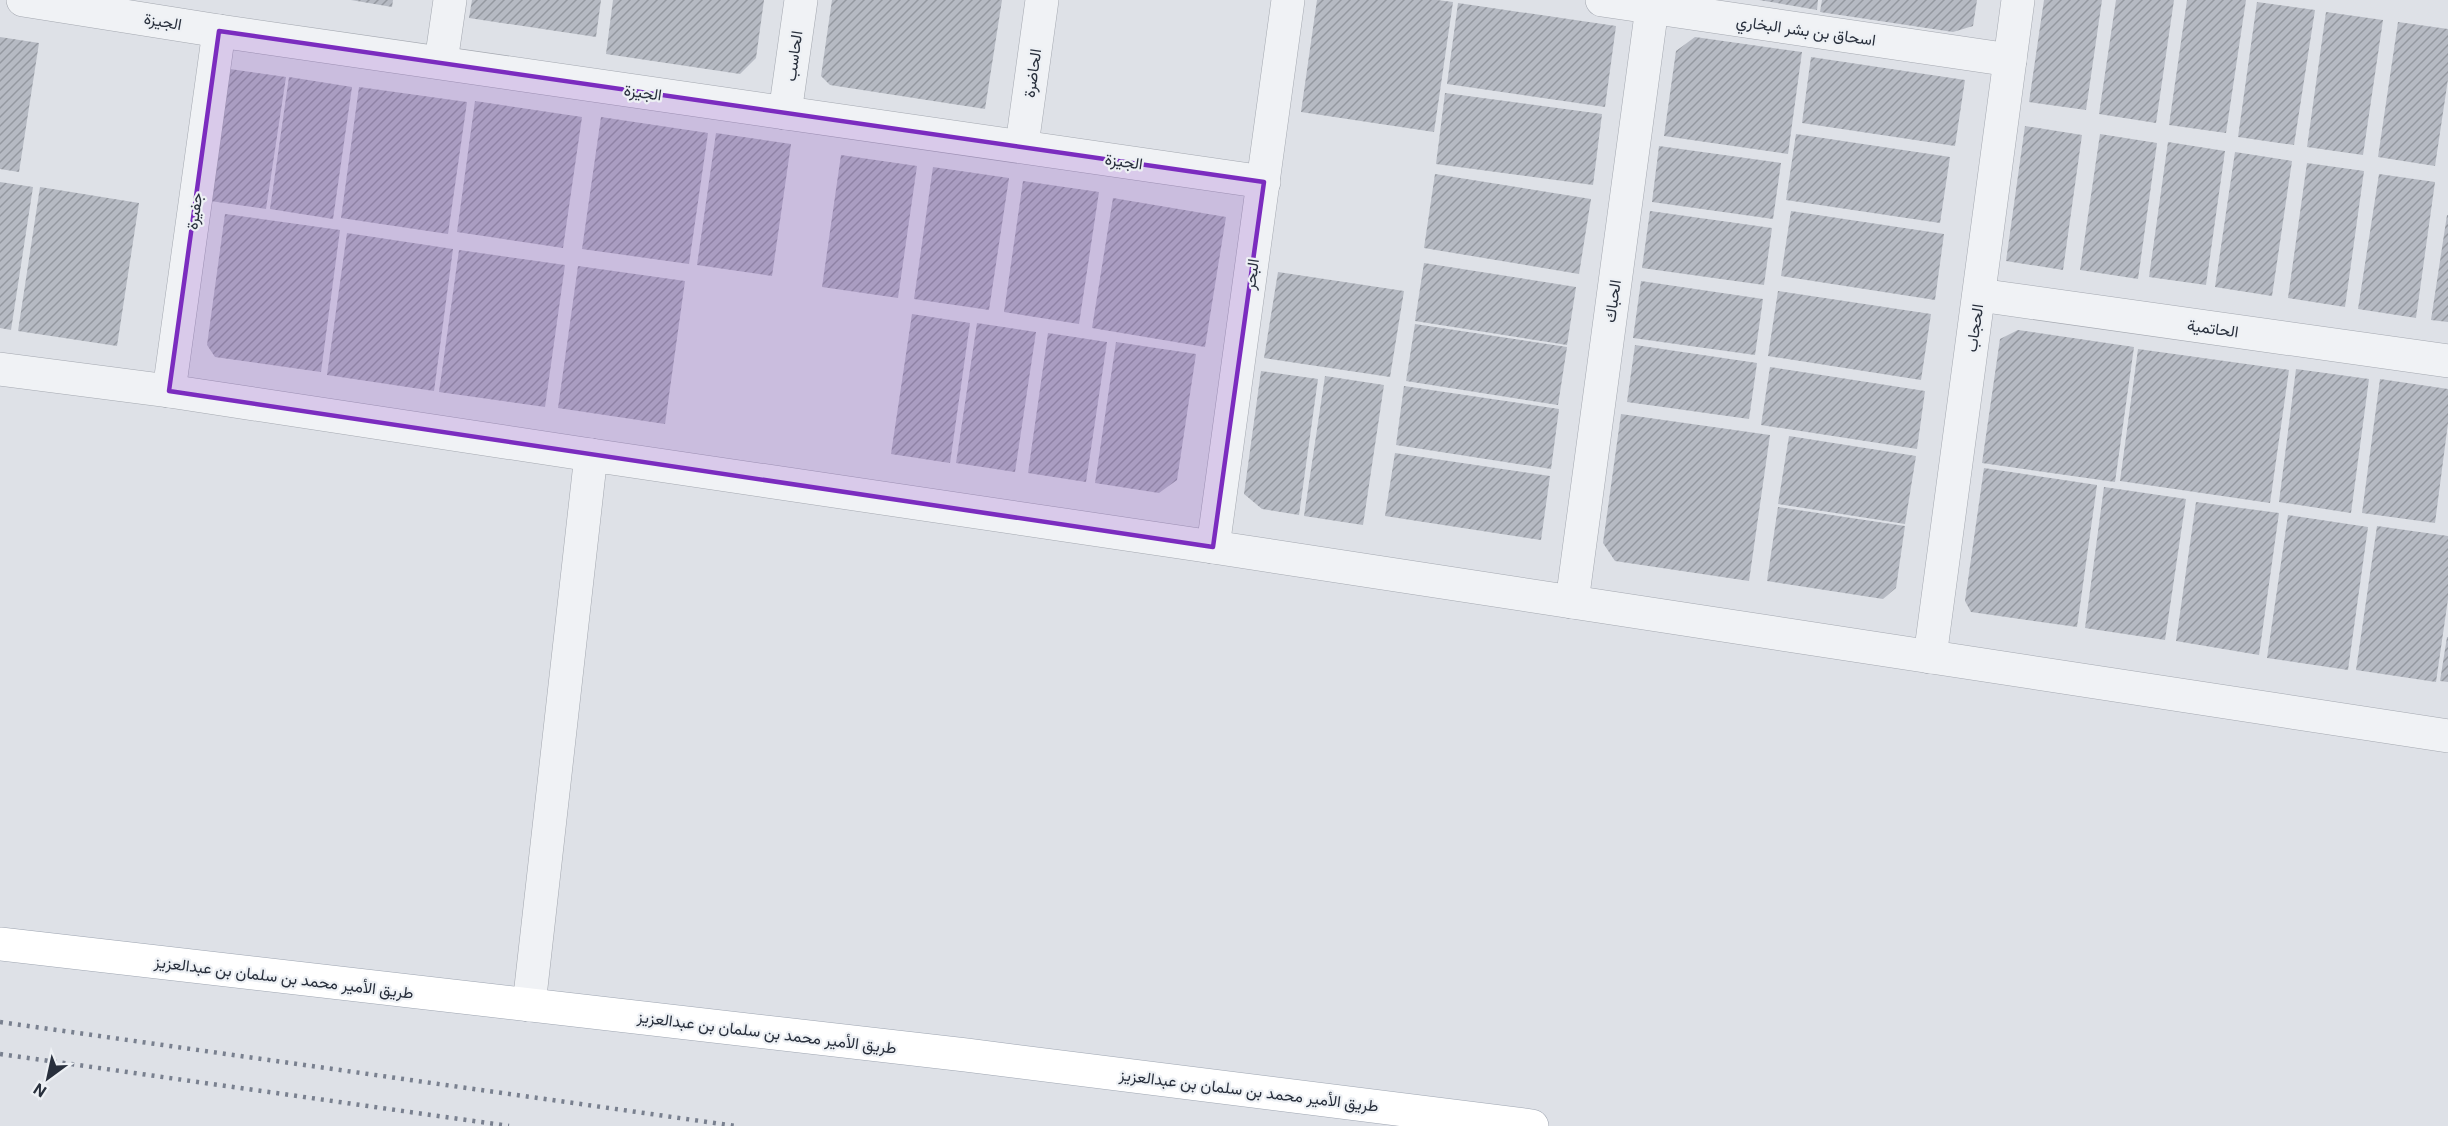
<svg xmlns="http://www.w3.org/2000/svg" width="2448" height="1126" font-family="Roboto,Vazirmatn,sans-serif">
  <style>
    .building { fill: url(#building-hatch) }
    .lines { fill: none; stroke-linecap: round; stroke-linejoin: round }
    .street-casing { stroke: #a4a8b0; stroke-width: 34 }
    .primary-casing { stroke: #9ea5b1; stroke-width: 34 }
    .street { stroke: #f0f2f5; stroke-width: 33 }
    .primary { stroke: #fff; stroke-width: 33 }
    .rail { stroke: #79808f; stroke-width: 4.5; stroke-dasharray: 3 6; stroke-linecap: butt }
    .marked { fill: #7b2cbf; fill-opacity: 0.2; stroke: #7b2cbf; stroke-width: 4.5; stroke-linejoin: round }
    .labels { text-anchor: middle; stroke-width: 4.5; stroke-linejoin: round; paint-order: stroke }
    .street-label { font-size: 16px; fill: #282f3c; stroke: #edf0f4 }
  </style>
  <defs>
    <pattern id="building-hatch" width="6" height="6" patternUnits="userSpaceOnUse" patternTransform="scale(1.5)"><rect width="6" height="6" fill="#b6bac3"/><path d="M-1 1l2-2M0 6l6-6M5 7l2-2" fill="none" stroke="#9498a0"/></pattern>
  </defs>
  <rect width="100%" height="100%" fill="#dee1e7"/>
  <g class="building">
    <path d="M 351,0 L 393,0 L 392,7 Z"/>
    <path d="M 472,0 L 601,0 L 596,37 L 469,18 Z"/>
    <path d="M 613,0 L 764,0 L 756,58 L 740,74 L 606,54 Z"/>
    <path d="M 832,0 L 1002,0 L 985,109 L 830,85 L 821,76 Z"/>
    <path d="M 1317,0 L 1437,0 L 1453,2 L 1434,132 L 1301,112 Z"/>
    <path d="M 1759,0 L 1818,0 L 1817,10 Z"/>
    <path d="M 1822,0 L 1977,0 L 1973,26 L 1953,32 L 1820,12 Z"/>
    <path d="M 2044,0 L 2102,0 L 2086,110 L 2029,102 Z"/>
    <path d="M 2116,0 L 2174,0 L 2156,123 L 2099,114 Z"/>
    <path d="M 2187,0 L 2246,0 L 2226,133 L 2169,125 Z"/>
    <path d="M 2257,2 L 2315,10 L 2294,145 L 2238,137 Z"/>
    <path d="M 1458,3 L 1616,26 L 1605,107 L 1447,84 Z"/>
    <path d="M 2326,12 L 2383,20 L 2363,155 L 2307,147 Z"/>
    <path d="M 2398,22 L 2448,29 L 2448,79 L 2435,166 L 2378,157 Z"/>
    <path d="M 0,37 L 39,43 L 19,172 L 0,169 Z"/>
    <path d="M 1695,37 L 1802,52 L 1788,154 L 1664,136 L 1676,51 Z"/>
    <path d="M 1811,57 L 1965,80 L 1955,146 L 1802,123 Z"/>
    <path d="M 223,68 L 286,77 L 266,209 L 203,200 Z"/>
    <path d="M 289,77 L 352,87 L 333,219 L 270,209 Z"/>
    <path d="M 359,87 L 467,102 L 448,234 L 341,218 Z"/>
    <path d="M 1445,93 L 1602,114 L 1593,185 L 1436,164 Z"/>
    <path d="M 475,101 L 582,117 L 563,248 L 457,232 Z"/>
    <path d="M 601,117 L 708,133 L 689,264 L 582,249 Z"/>
    <path d="M 2025,126 L 2082,135 L 2063,270 L 2006,261 Z"/>
    <path d="M 716,133 L 791,144 L 772,276 L 697,265 Z"/>
    <path d="M 1796,134 L 1950,157 L 1940,223 L 1786,200 Z"/>
    <path d="M 2100,134 L 2157,143 L 2138,279 L 2080,270 Z"/>
    <path d="M 2168,142 L 2225,151 L 2206,285 L 2149,277 Z"/>
    <path d="M 1659,146 L 1781,163 L 1773,219 L 1652,202 Z"/>
    <path d="M 2235,152 L 2292,161 L 2272,296 L 2215,287 Z"/>
    <path d="M 841,155 L 917,166 L 898,298 L 822,287 Z"/>
    <path d="M 2307,163 L 2364,171 L 2345,307 L 2288,298 Z"/>
    <path d="M 933,167 L 1009,178 L 989,310 L 914,299 Z"/>
    <path d="M 1435,174 L 1591,199 L 1579,274 L 1424,248 Z"/>
    <path d="M 2379,174 L 2435,182 L 2416,318 L 2358,309 Z"/>
    <path d="M 1023,181 L 1099,192 L 1079,324 L 1004,312 Z"/>
    <path d="M 0,182 L 33,187 L 11,330 L 0,328 Z"/>
    <path d="M 40,187 L 139,203 L 117,346 L 18,331 Z"/>
    <path d="M 1113,198 L 1226,217 L 1205,347 L 1092,328 Z"/>
    <path d="M 1650,211 L 1772,228 L 1764,285 L 1642,268 Z"/>
    <path d="M 1791,211 L 1944,234 L 1935,300 L 1781,276 Z"/>
    <path d="M 225,214 L 340,230 L 321,372 L 215,357 L 207,345 Z"/>
    <path d="M 2447,215 L 2448,215 L 2448,322 L 2431,320 Z"/>
    <path d="M 347,233 L 453,249 L 434,391 L 327,375 Z"/>
    <path d="M 459,250 L 565,265 L 545,407 L 439,392 Z"/>
    <path d="M 1424,263 L 1576,287 L 1567,345 L 1415,321 Z"/>
    <path d="M 578,266 L 685,281 L 665,424 L 558,408 Z"/>
    <path d="M 1278,272 L 1404,291 L 1390,377 L 1264,358 Z"/>
    <path d="M 1641,281 L 1763,299 L 1755,355 L 1633,338 Z"/>
    <path d="M 1778,291 L 1931,314 L 1921,380 L 1768,356 Z"/>
    <path d="M 912,314 L 970,323 L 950,463 L 891,454 Z"/>
    <path d="M 977,323 L 1036,332 L 1015,472 L 956,463 Z"/>
    <path d="M 1415,324 L 1567,347 L 1558,405 L 1406,381 Z"/>
    <path d="M 2018,330 L 2134,347 L 2115,482 L 1982,463 L 2000,339 Z"/>
    <path d="M 1048,333 L 1107,342 L 1086,482 L 1028,473 Z"/>
    <path d="M 1116,342 L 1196,354 L 1177,480 L 1159,493 L 1095,483 Z"/>
    <path d="M 1635,345 L 1757,363 L 1749,419 L 1627,402 Z"/>
    <path d="M 2138,349 L 2289,370 L 2270,503 L 2120,481 Z"/>
    <path d="M 1770,367 L 1925,391 L 1917,449 L 1761,425 Z"/>
    <path d="M 2296,369 L 2369,379 L 2351,513 L 2279,502 Z"/>
    <path d="M 1261,371 L 1318,379 L 1299,515 L 1262,509 L 1244,494 Z"/>
    <path d="M 1325,376 L 1384,385 L 1363,525 L 1304,516 Z"/>
    <path d="M 2380,379 L 2448,389 L 2448,423 L 2435,523 L 2362,513 Z"/>
    <path d="M 1404,386 L 1559,409 L 1551,469 L 1396,445 Z"/>
    <path d="M 1621,414 L 1770,435 L 1749,581 L 1615,561 L 1603,543 Z"/>
    <path d="M 1789,436 L 1916,456 L 1905,524 L 1778,504 Z"/>
    <path d="M 1395,453 L 1550,476 L 1541,540 L 1385,516 Z"/>
    <path d="M 1984,468 L 2097,485 L 2077,627 L 1971,612 L 1965,601 Z"/>
    <path d="M 2104,487 L 2186,499 L 2165,640 L 2085,628 Z"/>
    <path d="M 2196,502 L 2279,513 L 2259,655 L 2176,641 Z"/>
    <path d="M 1778,507 L 1905,526 L 1896,588 L 1883,599 L 1767,581 Z"/>
    <path d="M 2288,515 L 2368,527 L 2348,670 L 2267,658 Z"/>
    <path d="M 2377,526 L 2448,536 L 2448,599 L 2436,682 L 2356,670 Z"/>
    <path d="M 2447,637 L 2448,637 L 2448,682 L 2440,681 Z"/>
  </g>
  <g class="lines">
    <defs>
      <g id="street">
        <path d="M 23,0 L 219,31 L 1264,182"/>
        <path d="M 1602,0 L 2010,60"/>
        <path d="M 441,62 L 450,0"/>
        <path d="M 785,113 L 801,0"/>
        <path d="M 1022,145 L 1042,0"/>
        <path d="M 1979,295 L 2448,361"/>
        <path d="M 0,369 L 169,391 L 591,455"/>
        <path d="M 169,391 L 219,31"/>
        <path d="M 1213,547 L 1288,0"/>
        <path d="M 1572,602 L 1653,0"/>
        <path d="M 1930,657 L 2018,0"/>
        <path d="M 529,1005 L 591,455 L 1213,547 L 2448,736"/>
      </g>
      <path id="primary" d="M 0,944 L 966,1055 L 1532,1126"/>
    </defs>
    <use href="#street" class="street-casing"/>
    <use href="#primary" class="primary-casing"/>
    <use href="#street" class="street"/>
    <use href="#primary" class="primary"/>
    <g class="rail">
      <path d="M 0,1022 L 736,1126"/>
      <path d="M 0,1054 L 509,1126"/>
    </g>
  </g>
  <path class="marked" d="M 219,31 L 1264,182 L 1213,547 L 169,391 Z"/>
  <g class="labels">
    <g class="street-label">
      <text transform="translate(163 21) rotate(10)" y="6">الجيزة</text>
      <text transform="translate(1806 30) rotate(8)" y="6">اسحاق بن بشر البخاري</text>
      <text transform="translate(793 56) rotate(-82)" y="6">الحاسب</text>
      <text transform="translate(1032 73) rotate(-82)" y="6">الحاضرة</text>
      <text transform="translate(643 92) rotate(8)" y="6">الجيزة</text>
      <text transform="translate(1124 161) rotate(8)" y="6">الجيزة</text>
      <text transform="translate(194 211) rotate(-82)" y="6">جفيرة</text>
      <text transform="translate(1251 274) rotate(-82)" y="6">البحر</text>
      <text transform="translate(1612 301) rotate(-82)" y="6">الحباك</text>
      <text transform="translate(1974 328) rotate(-82)" y="6">الحجاب</text>
      <text transform="translate(2213 328) rotate(8)" y="6">الحاتمية</text>
      <text transform="translate(284 977) rotate(7)" y="6">طريق الأمير محمد بن سلمان بن عبدالعزيز</text>
      <text transform="translate(767 1032) rotate(7)" y="6">طريق الأمير محمد بن سلمان بن عبدالعزيز</text>
      <text transform="translate(1249 1090) rotate(7)" y="6">طريق الأمير محمد بن سلمان بن عبدالعزيز</text>
    </g>
  </g>
  <g transform="translate(48 1078) rotate(213)" stroke="#edf0f4" stroke-width="4.5" paint-order="stroke">
  <path d="M0-4.5L10 22L0 15L-10 22Z" fill="#282f3c"/>
  <text y="-9" font-size="16" font-weight="bold" text-anchor="middle" fill="#282f3c">N</text>
  </g>
</svg>
